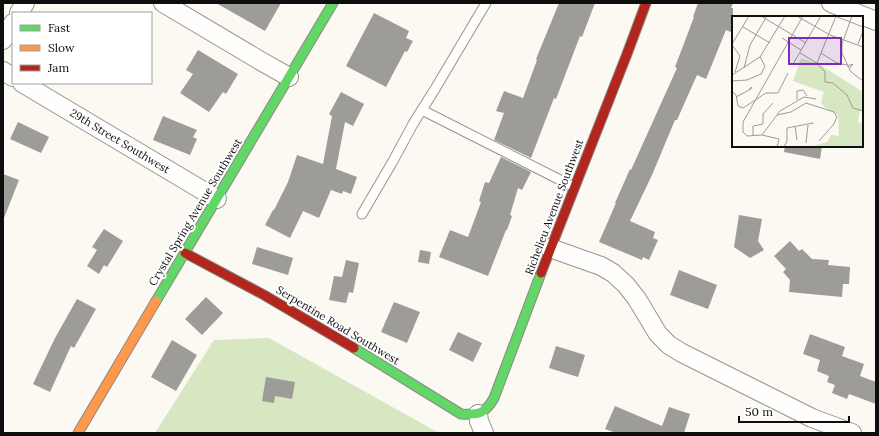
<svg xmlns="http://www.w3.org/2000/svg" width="879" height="436" font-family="Lora,serif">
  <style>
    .forest { fill: #d6e7c1 }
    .building { fill: #9e9c98 }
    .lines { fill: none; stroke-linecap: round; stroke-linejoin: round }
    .lane-casing { stroke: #959491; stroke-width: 11 }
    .street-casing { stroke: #959491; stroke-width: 20 }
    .fast-casing { stroke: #8c8a87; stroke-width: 11 }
    .slow-casing { stroke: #8c8a87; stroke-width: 11 }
    .jam-casing { stroke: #8c8a87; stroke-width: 11 }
    .lane { stroke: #fffefd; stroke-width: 9 }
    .street { stroke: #fffefd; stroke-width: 18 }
    .fast { stroke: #63d668; stroke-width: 9 }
    .slow { stroke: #ff974d; stroke-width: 9 }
    .jam { stroke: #b3261e; stroke-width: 9 }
    .labels { text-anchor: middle; stroke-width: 4; stroke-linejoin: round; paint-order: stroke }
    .street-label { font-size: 11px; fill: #0e0e0e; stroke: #fff }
    .inset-road { fill: none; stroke: #9d9b97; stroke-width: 1 }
    .view { fill: #7b2cbf; fill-opacity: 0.15; stroke: #7b2cbf; stroke-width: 2 }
    .inset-edge { fill: none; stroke: #0e0e0e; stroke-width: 2 }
  </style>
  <rect width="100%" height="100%" fill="#fcf9f2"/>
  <path class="forest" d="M 269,338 L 439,433 L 155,433 L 214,340 Z"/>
  <g class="building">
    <path d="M 216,3 L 281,3 L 265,31 Z"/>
    <path d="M 559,3 L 595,3 L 582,37 L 580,36 L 556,99 L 554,98 L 531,158 L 494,140 L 504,113 L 496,111 L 504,91 L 523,98 L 537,60 L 536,59 Z"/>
    <path d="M 698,3 L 733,3 L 731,8 L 733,8 L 733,33 L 726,30 L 706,79 L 697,75 L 677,120 L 675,120 L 652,175 L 630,221 L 655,232 L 653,238 L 658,240 L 649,260 L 643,257 L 642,260 L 599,242 L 616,203 L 615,203 L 630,169 L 631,170 L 677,68 L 675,67 L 694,17 L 693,17 Z"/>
    <path d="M 374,13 L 409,31 L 406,38 L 413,41 L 407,52 L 405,51 L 386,87 L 346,66 Z"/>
    <path d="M 198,50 L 238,74 L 226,94 L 223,92 L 209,112 L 180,93 L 193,74 L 186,70 Z"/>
    <path d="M 341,92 L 364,104 L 353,126 L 345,122 L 336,169 L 357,177 L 351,194 L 343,191 L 342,194 L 331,190 L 319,218 L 303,211 L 290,238 L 265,225 L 273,210 L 274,210 L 288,182 L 297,155 L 323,164 L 332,116 L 329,114 Z"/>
    <path d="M 163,116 L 197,130 L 193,137 L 197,139 L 190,155 L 153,140 Z"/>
    <path d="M 18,122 L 49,137 L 41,153 L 10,139 Z"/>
    <path d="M 785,146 L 822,146 L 820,159 L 784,152 Z"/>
    <path d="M 501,157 L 531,172 L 522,190 L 518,188 L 510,215 L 512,216 L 507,230 L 506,230 L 488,276 L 439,257 L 450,230 L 468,237 L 481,202 L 479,201 L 485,182 L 489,183 Z"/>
    <path d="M 3,174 L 19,180 L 4,218 L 3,218 Z"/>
    <path d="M 739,215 L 762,219 L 758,241 L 764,250 L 750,258 L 734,247 Z"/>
    <path d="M 104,229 L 123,241 L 107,267 L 104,265 L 99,274 L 87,266 L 97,250 L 92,247 Z"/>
    <path d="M 790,241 L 799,251 L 802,249 L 812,259 L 829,260 L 828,265 L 850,267 L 849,284 L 843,284 L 842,297 L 789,292 L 790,280 L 783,272 L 786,269 L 774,256 Z"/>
    <path d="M 257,247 L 293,258 L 288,275 L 252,264 Z"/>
    <path d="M 420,250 L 431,252 L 429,264 L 418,262 Z"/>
    <path d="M 346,260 L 359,263 L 353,293 L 349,292 L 346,303 L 329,300 L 334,276 L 342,277 Z"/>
    <path d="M 679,270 L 717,285 L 708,309 L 670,295 Z"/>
    <path d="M 206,297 L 223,313 L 202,335 L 185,319 Z"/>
    <path d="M 77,299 L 96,309 L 74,348 L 71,346 L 50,392 L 33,384 L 55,338 Z"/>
    <path d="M 394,302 L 420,312 L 407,343 L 381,332 Z"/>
    <path d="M 458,332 L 482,343 L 473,362 L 449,350 Z"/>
    <path d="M 810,334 L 845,347 L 842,356 L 864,364 L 860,376 L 876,382 L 876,404 L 849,394 L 847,399 L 832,393 L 835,385 L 827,382 L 829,376 L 817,371 L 820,360 L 803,354 Z"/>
    <path d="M 172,340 L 197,355 L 176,391 L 151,377 Z"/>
    <path d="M 556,346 L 585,355 L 578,377 L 549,368 Z"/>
    <path d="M 266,377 L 295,382 L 292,399 L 275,396 L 274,403 L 262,401 Z"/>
    <path d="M 615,406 L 662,426 L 669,407 L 690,414 L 684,433 L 616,433 L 605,429 Z"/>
  </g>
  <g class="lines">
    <defs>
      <g id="lane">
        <path d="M 422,110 L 574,187"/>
        <path d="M 362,214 L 393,161 L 413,124 L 435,89 L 486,3"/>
      </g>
      <g id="street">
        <path d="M 163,3 L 259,60 L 289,77"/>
        <path d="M 831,3 L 876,21"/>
        <path d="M 19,13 L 25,3"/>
        <path d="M 3,40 L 13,23"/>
        <path d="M 3,71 L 13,77"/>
        <path d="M 22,83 L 217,199"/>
        <path d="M 550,248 L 601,266 L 613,273 L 626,285 L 637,299 L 658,334 L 669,345 L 682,353 L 812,418 L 852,433"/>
        <path d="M 478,414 L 479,421 L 484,433"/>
      </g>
      <g id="fast">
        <path d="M 156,301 L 333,3"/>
        <path d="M 354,348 L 461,414 C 478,415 485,414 494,398 L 541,273"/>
      </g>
      <path id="slow" d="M 78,433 L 156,301"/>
      <g id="jam">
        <path d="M 185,253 L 264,295 L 354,348"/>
        <path d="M 541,273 L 627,54 L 646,3"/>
      </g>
    </defs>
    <use href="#lane" class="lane-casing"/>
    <use href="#street" class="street-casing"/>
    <use href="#fast" class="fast-casing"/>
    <use href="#slow" class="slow-casing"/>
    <use href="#jam" class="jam-casing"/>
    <use href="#lane" class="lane"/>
    <use href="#street" class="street"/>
    <use href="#fast" class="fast"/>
    <use href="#slow" class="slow"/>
    <use href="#jam" class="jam"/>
  </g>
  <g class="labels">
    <g class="street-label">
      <text transform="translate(120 141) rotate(31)" y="4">29th Street Southwest</text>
      <text transform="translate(554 207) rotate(-69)" y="4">Richelieu Avenue Southwest</text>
      <text transform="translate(195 212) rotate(-59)" y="4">Crystal Spring Avenue Southwest</text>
      <text transform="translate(338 325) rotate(31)" y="4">Serpentine Road Southwest</text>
    </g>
  </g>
  <g transform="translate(732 16)">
    <rect width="131" height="131" fill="#fcf9f2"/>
    <path d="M 69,42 L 87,48 L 131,76 L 131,94 L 128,94 L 126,106 L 131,107 L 131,131 L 78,131 L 95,126 L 99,119 L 107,120 L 106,99 L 92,91 L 89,86 L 92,76 L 61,65 Z" fill="#d6e7c1"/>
    <path class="inset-road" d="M 29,0 L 74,27M 65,0 L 98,19 L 131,31M 71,0 L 11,106 L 11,116 L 15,120 L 30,119 L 48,95 L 72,81 L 84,83M 103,0 L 131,11M 120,0 L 110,28 L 110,37 L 119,56 L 131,65M 11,11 L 38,27M 50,22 L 69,34M 0,28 L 17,0M 126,28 L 131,15M 0,29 L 8,40 L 3,56M 68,37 L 85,47 L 93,56 L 93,66 L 101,67 L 115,79 L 121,92 L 131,95M 89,37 L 105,47 L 115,49M 85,47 L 104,0M 61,48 L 89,0M 115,50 L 121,48 L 117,53M 12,52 L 18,29 L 35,0M 0,59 L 28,41 L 53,0M 0,65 L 15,64 L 29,58 L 33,50 L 28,41M 0,75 L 4,79 L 6,90 L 11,92 L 34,77 L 46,77 L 56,57M 4,81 L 19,73 L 20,71 L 17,73M 65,84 L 65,75 L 71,74 L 75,80M 45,99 L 59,96 L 74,87 L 102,96 L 105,101 L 102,108 L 87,125M 63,110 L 65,124M 30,119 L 47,123 L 45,131M 21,120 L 21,110 L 31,108 L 31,98 L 41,87M 74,127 L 76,109M 52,131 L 55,125 L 55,112 L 81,107 L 79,108"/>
    <path class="view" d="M 57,22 L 109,22 L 109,48 L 57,48 Z"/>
    <rect width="131" height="131" class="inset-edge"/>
  </g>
  <rect width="879" height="436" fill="none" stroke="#0e0e0e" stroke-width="8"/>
  <rect x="12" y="12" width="140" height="72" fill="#ffffff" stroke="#9f9f9f"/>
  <rect x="20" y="25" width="20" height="6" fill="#63d668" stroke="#9f9f9f"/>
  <text x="48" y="32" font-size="12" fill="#0e0e0e">Fast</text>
  <rect x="20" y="45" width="20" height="6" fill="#ff974d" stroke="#9f9f9f"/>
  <text x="48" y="52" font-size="12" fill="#0e0e0e">Slow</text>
  <rect x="20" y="65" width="20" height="6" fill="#b3261e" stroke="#9f9f9f"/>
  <text x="48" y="72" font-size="12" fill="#0e0e0e">Jam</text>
  <path d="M739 416v6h110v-6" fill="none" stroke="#0e0e0e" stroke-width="2"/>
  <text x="745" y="416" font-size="12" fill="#0e0e0e" stroke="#ffffff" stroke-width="3" paint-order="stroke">50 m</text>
</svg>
